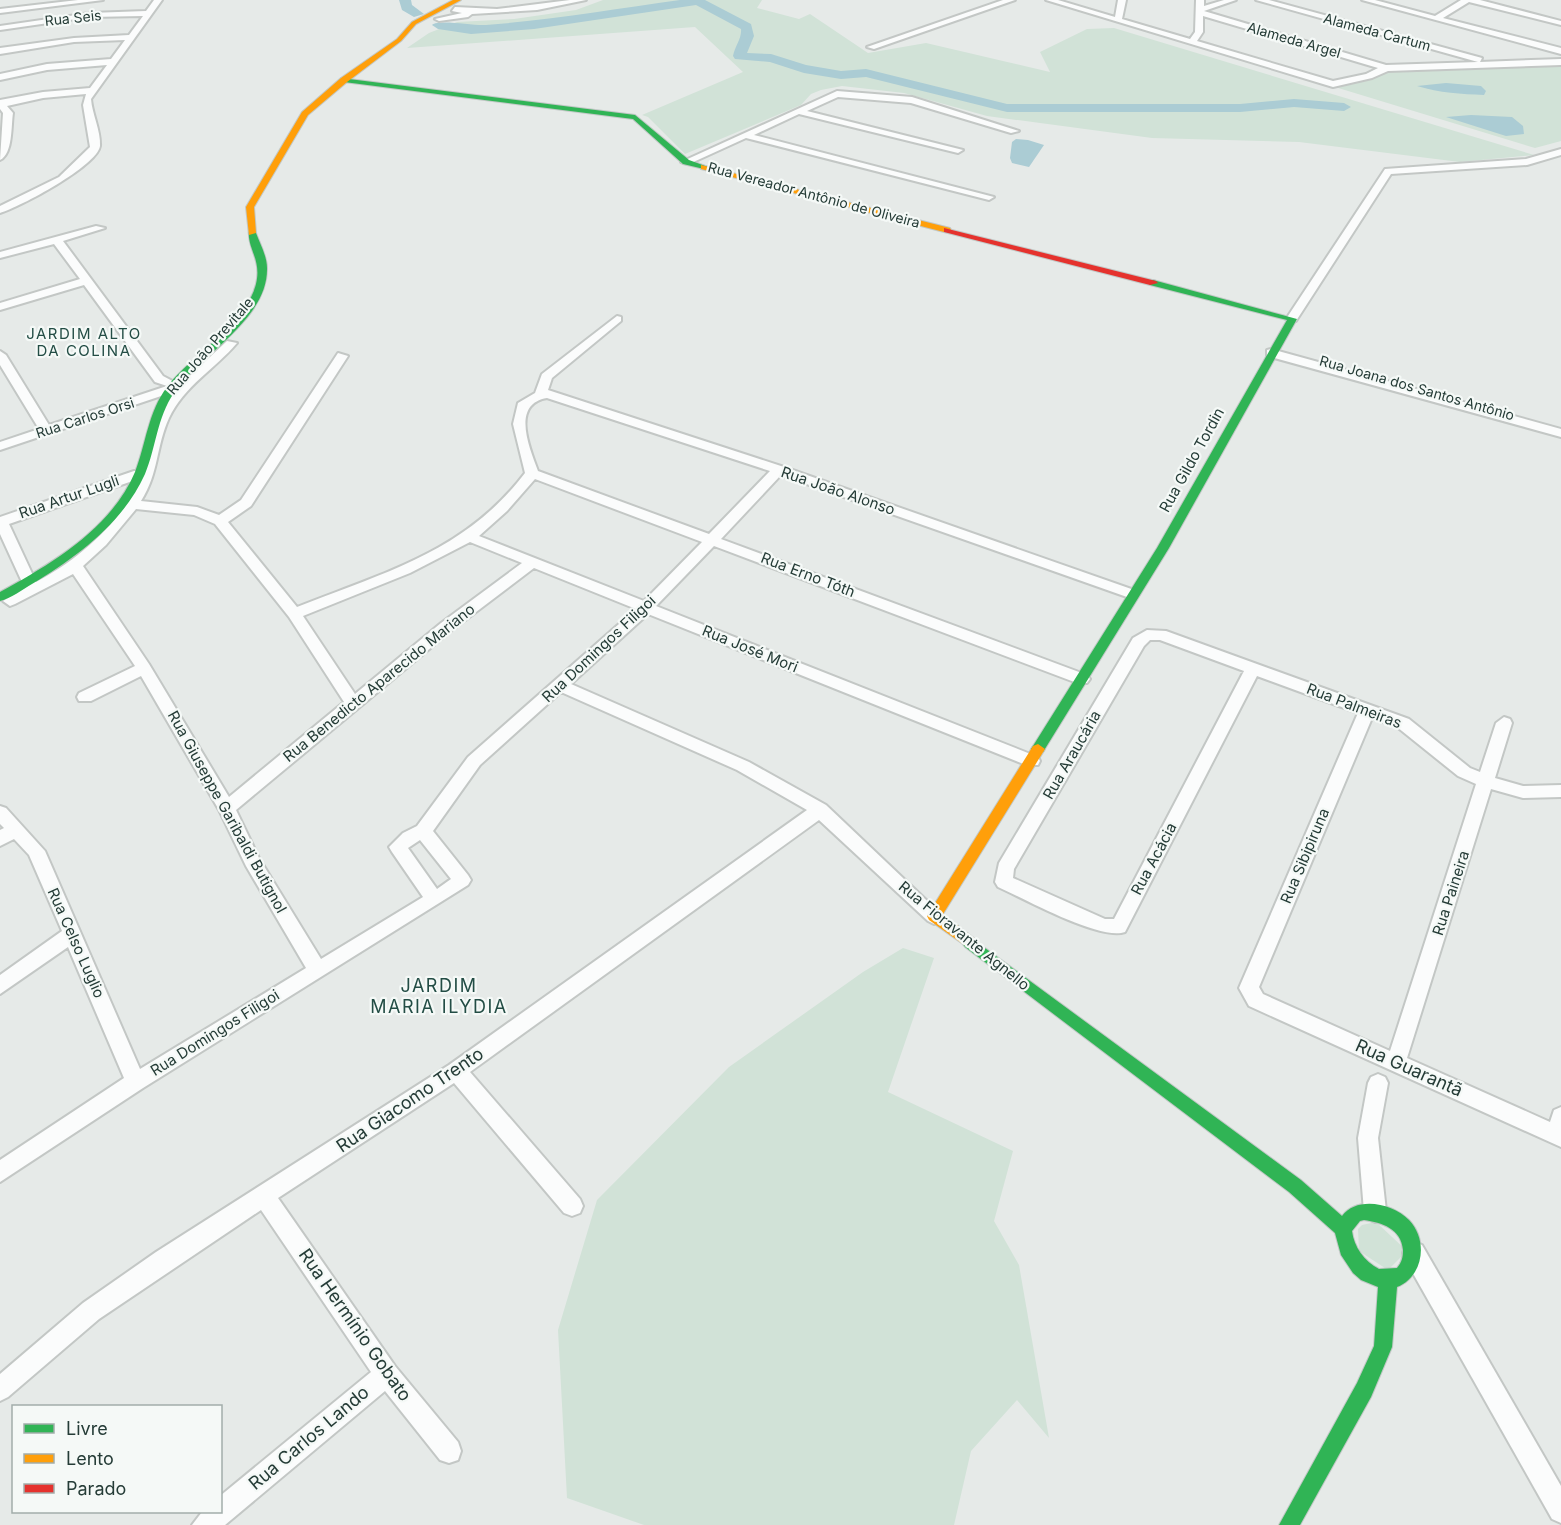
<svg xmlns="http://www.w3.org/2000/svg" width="1561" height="1525" font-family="Inter,sans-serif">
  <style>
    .green { fill: #d1e2d7 }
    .water { fill: #abccd4 }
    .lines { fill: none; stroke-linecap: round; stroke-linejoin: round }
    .river { fill: #abccd4; fill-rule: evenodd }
    .street-casing { stroke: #c3c7c5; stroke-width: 4 }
    .fast-casing { stroke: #c2c8c6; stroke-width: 2 }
    .slow-casing { stroke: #c2c8c6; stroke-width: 2 }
    .jam-casing { stroke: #c2c8c6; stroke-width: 2 }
    .street { fill: #fbfcfc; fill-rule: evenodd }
    .fast { fill: #30b455; fill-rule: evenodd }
    .slow { fill: #ff9f0a; fill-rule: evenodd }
    .jam { fill: #e5322d; fill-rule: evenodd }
    .labels { text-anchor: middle; stroke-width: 4.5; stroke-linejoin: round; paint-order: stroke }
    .far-street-label { font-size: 14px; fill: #253c37; stroke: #f5f9f7 }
    .far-quarter-label { font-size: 15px; letter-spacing: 1.5px; fill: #234d45; stroke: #f5f9f7 }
    .street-label { font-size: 15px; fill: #253c37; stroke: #f5f9f7 }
    .quarter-label { font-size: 18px; letter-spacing: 1.5px; fill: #234d45; stroke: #f5f9f7 }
    .near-street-label { font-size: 18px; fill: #253c37; stroke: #f5f9f7 }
  </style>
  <rect width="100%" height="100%" fill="#e6eae8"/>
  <g class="green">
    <path d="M 603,0 L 762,0 L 757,8 L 799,19 L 810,14 L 868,53 L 926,43 L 1050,72 L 1040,52 L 1087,29 L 1114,28 L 1534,155 L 1460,162 L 1299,142 L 1152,138 L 987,116 L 904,93 L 842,86 L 821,90 L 811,94 L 801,105 L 685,154 L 648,117 L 642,115 L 743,72 L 695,27 L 407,48 L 429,33 L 457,22 L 514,19 L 576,10 Z"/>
    <path d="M 1561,62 L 1561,141 L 1535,148 L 1335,87 L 1394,70 Z"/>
    <path d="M 903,948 L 934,958 L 888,1092 L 1013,1151 L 994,1221 L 1019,1265 L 1049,1438 L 1017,1400 L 971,1451 L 954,1525 L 644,1525 L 567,1498 L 558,1330 L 597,1200 L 729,1067 L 863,972 Z"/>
    <path d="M 1376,1222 L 1407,1251 L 1388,1270 L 1359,1251 L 1358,1229 L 1362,1225 Z"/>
  </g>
  <g class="water">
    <path d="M 1446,83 L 1481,86 L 1486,91 L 1484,95 C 1461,94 1440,93 1417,86 Z"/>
    <path d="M 1471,115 L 1512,117 L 1523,126 L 1524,134 L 1506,136 L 1446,117 Z"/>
    <path d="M 1016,139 L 1028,140 L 1044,145 L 1029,167 L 1012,163 L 1010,158 L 1012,142 Z"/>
  </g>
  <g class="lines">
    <g class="river">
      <path d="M 399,0 L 411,0 L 412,5 L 424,14 L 414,17 L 402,10 Z"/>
      <path d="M 680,0 L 705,0 L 751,24 L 754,36 L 747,53 L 771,54 L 806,65 L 841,71 L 866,69 L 1007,104 L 1240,104 L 1294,99 L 1344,103 L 1351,107 L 1344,111 L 1294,107 L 1240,112 L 1007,112 L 866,77 L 841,79 L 804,73 L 770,62 L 735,59 L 733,56 C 735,46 742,38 741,29 L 696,5 L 534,29 L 471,34 L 438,29 L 432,25 C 439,19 473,26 486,25 C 551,20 615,9 680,0 Z"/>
    </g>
    <defs>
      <g id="street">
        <path d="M 78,0 L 103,0 L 0,13 L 0,9 Z"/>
        <path d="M 154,0 L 162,0 L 91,99 C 92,114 101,131 100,146 C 97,166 20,207 0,213 L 0,206 L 59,177 L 90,147 L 83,105 L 86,94 L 43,98 L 7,106 L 13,113 C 11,126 13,154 0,160 L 3,113 L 0,109 L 0,100 L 43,92 L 90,88 L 107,65 L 47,70 L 0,80 L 0,74 L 47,64 L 111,59 L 125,40 L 74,42 L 0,54 L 0,48 L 74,38 L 129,35 L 143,16 L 90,17 L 0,30 L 0,26 L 90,13 L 146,11 Z"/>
        <path d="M 570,0 L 586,0 L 537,10 L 472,14 L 468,17 L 439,21 L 435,19 L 462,13 L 452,11 L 455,7 L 497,9 Z"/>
        <path d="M 1003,0 L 1015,0 L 874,49 L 867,47 Z"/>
        <path d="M 1046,0 L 1058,0 L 1115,17 L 1118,0 L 1126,0 L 1122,19 L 1190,39 L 1195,32 L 1196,0 L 1204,0 L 1204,6 L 1224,0 L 1236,0 L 1204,11 L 1386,65 L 1478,62 L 1256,0 L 1269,0 L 1482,58 L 1480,62 L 1561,59 L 1561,65 L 1388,71 L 1372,78 L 1333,87 ZM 1203,16 L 1378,68 L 1366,74 L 1333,81 L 1197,41 L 1203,32 Z"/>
        <path d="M 1362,0 L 1375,0 L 1435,16 L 1461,0 L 1480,0 L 1561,21 L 1561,25 L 1469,2 L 1443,18 L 1561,48 L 1561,54 Z"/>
        <path d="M 837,91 L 912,97 L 1019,131 L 1011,133 L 911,103 L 838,97 L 807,111 L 963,150 L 958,153 L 799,114 L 754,135 L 994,197 L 989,200 L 746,138 L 689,164 L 681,162 Z"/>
        <path d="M 1561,149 L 1561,155 L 1527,165 L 1391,174 L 1296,321 L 1286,319 L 1385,169 L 1526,159 Z"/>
        <path d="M 96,226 L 105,228 L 63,241 L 163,376 L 180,385 L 227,341 L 237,343 C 215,369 184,386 169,418 C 156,446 159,473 141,501 L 197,507 L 219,515 L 241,500 L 338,353 L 348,356 L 251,506 L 228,522 L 297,607 C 385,572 465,552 525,473 L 513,424 L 518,403 L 535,393 L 542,374 L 617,316 L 621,317 L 621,321 L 552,378 L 548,390 L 784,467 L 1137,591 L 1139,594 L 1137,597 L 1127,597 L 781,475 L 721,539 L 1087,675 L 1090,679 L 1087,683 L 1077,683 L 714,546 L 656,606 L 1038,757 L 1040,761 L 1038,765 L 1026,765 L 648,614 L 571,684 L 749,762 L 826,805 L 943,916 L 940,921 L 934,924 L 928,921 L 819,820 L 470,1072 L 580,1199 L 583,1206 L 580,1213 L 572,1216 L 564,1213 L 454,1083 L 278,1198 L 395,1366 L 458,1442 L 461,1451 L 458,1460 L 449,1463 L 440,1460 L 385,1391 L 225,1525 L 192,1525 L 202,1512 L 220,1512 L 220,1496 L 371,1372 L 261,1210 L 99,1319 L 8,1397 L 0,1401 L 0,1374 L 83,1303 L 156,1252 L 449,1065 L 807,810 L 737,770 L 561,692 L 480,765 L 433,831 L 468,875 L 471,880 L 468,885 L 143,1088 L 0,1182 L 0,1160 L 124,1078 L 68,947 L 0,994 L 0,975 L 62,931 L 29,855 L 14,839 L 0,846 L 0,830 L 4,828 L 0,824 L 0,806 L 6,808 L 45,851 L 140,1069 L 306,968 L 246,866 L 219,810 L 141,676 L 91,701 L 79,701 L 77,697 L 79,693 L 135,666 L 73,574 L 15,604 L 10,606 L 3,601 L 28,586 L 22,582 L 0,534 L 0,517 L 134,471 L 143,471 L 152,430 L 173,392 L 0,450 L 0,442 L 39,429 L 0,365 L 0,351 L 6,355 L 49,425 L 167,386 L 155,382 L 84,285 L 0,310 L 0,303 L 80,279 L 54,244 L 0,258 L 0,252 ZM 547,398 L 770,471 L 709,534 L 538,471 C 529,447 511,404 547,398 ZM 141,478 C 122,522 78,560 36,582 L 9,524 ZM 535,479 L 702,542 L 644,601 L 479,536 L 507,511 ZM 136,509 L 194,515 L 215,524 L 289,617 L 344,702 L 229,797 L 149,664 L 83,566 L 106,545 ZM 470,542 L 522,563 L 441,623 L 355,694 L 303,616 L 410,573 ZM 534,568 L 636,609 L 468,757 L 417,826 L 403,833 L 389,847 L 392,852 L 423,897 L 321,959 L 259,858 L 236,810 L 451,631 ZM 420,840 L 451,879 L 437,889 L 408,848 Z"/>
        <path d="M 1271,349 L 1561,429 L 1561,437 L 1267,356 L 1267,350 Z"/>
        <path d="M 1147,630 L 1166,631 L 1409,719 L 1470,768 L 1480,772 L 1496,723 L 1504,717 L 1510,719 L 1512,723 L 1495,778 L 1523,786 L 1561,785 L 1561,797 L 1523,798 L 1491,789 L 1407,1058 L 1550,1122 L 1554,1110 L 1561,1107 L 1561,1147 L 1249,1006 L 1239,988 L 1358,713 L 1257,676 L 1125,932 C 1100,941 1025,899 998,887 L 995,882 L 999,863 L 1133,638 ZM 1150,640 L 1160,640 L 1244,671 L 1114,919 L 1105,919 L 1013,878 L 1014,869 L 1144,646 ZM 1372,718 L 1397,727 L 1458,776 L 1476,784 L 1390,1051 L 1263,994 L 1259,987 Z"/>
        <path d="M 1378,1074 L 1385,1077 L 1388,1083 L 1378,1138 L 1386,1211 L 1383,1218 L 1375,1222 L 1367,1218 L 1364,1211 L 1358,1138 L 1368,1083 L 1371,1077 Z"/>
        <path d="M 1414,1242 L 1422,1245 L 1561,1486 L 1561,1523 L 1552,1519 L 1406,1261 L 1403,1253 L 1406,1245 Z"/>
      </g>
      <g id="fast">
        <path d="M 341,78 L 635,115 L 689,160 L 708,167 L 704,169 L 683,164 L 633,119 L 344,82 L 341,82 Z"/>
        <path d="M 249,231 L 256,233 C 260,244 267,256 267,268 C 268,320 200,354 174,393 C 157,417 156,448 145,474 C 123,523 77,557 32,584 C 22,590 11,598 0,601 L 0,592 C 51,564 111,529 135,472 C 146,444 148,412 167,387 C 192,354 246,325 256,284 C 262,260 247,248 249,231 Z"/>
        <path d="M 1153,280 L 1297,319 L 1169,548 L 1043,752 L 1033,752 L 1031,749 L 1033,746 L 1157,548 L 1287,320 L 1150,285 L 1148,283 Z"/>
        <path d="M 970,937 L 1301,1180 L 1342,1216 C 1357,1196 1392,1203 1409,1220 C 1429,1241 1423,1277 1397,1287 L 1392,1347 L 1371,1397 L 1300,1525 L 1279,1525 L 1357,1383 L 1374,1346 L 1378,1287 L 1361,1280 L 1353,1273 L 1341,1255 L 1335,1233 L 1289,1192 L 965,947 L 962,943 L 965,939 ZM 1364,1220 C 1382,1223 1401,1228 1403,1250 C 1403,1257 1402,1262 1397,1268 L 1379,1269 C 1364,1261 1354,1247 1352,1231 L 1360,1221 Z"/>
      </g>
      <g id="slow">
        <path d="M 453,0 L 461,0 L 416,24 L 401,41 L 347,82 L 308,115 L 254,207 L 256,233 L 249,235 L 246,207 L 302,112 L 341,78 L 397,39 L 412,22 Z"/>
        <path d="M 701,165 L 950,228 L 951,230 L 944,232 L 701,169 Z"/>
        <path d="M 1038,744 L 1045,749 L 943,914 L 975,939 L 978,943 L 975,947 L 970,949 L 929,920 L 927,916 L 1033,746 Z"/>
      </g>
      <path id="jam" d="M 944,228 L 1156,281 L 1158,283 L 1150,285 L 944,232 Z"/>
    </defs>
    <use href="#street" class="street-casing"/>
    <use href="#fast" class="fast-casing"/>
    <use href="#slow" class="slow-casing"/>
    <use href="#jam" class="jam-casing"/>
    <use href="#street" class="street"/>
    <use href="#fast" class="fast"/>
    <use href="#slow" class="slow"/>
    <use href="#jam" class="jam"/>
  </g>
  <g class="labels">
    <g class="far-street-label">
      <text transform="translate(73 18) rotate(-6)" y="5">Rua Seis</text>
      <text transform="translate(1377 32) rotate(15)" y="5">Alameda Cartum</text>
      <text transform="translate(1294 40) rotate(16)" y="5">Alameda Argel</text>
      <text transform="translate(814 195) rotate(15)" y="5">Rua Vereador Antônio de Oliveira</text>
      <text transform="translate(210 346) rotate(-49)" y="5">Rua João Previtale</text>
      <text transform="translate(1417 388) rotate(16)" y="5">Rua Joana dos Santos Antônio</text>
      <text transform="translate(85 418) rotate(-18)" y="5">Rua Carlos Orsi</text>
    </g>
    <g class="far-quarter-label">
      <text x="84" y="339">JARDIM ALTO<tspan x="84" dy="17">DA COLINA</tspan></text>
    </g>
    <g class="street-label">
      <text transform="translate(1192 460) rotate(-61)" y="5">Rua Gildo Tordin</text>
      <text transform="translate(838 491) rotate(19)" y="5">Rua João Alonso</text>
      <text transform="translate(69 497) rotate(-19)" y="5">Rua Artur Lugli</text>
      <text transform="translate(808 575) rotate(21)" y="5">Rua Erno Tóth</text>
      <text transform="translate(599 649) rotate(-43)" y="5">Rua Domingos Filigoi</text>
      <text transform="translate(750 649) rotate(22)" y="5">Rua José Mori</text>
      <text transform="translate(379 683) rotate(-39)" y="5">Rua Benedicto Aparecido Mariano</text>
      <text transform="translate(1354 706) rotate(21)" y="5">Rua Palmeiras</text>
      <text transform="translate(1072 755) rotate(-60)" y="5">Rua Araucária</text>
      <text transform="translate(227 812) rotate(61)" y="5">Rua Giuseppe Garibaldi Butignol</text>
      <text transform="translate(1305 856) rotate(-67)" y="5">Rua Sibipiruna</text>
      <text transform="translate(1154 859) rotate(-62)" y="5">Rua Acácia</text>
      <text transform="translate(1451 893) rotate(-72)" y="5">Rua Paineira</text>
      <text transform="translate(964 936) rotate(39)" y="5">Rua Fioravante Agnello</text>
      <text transform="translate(76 943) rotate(66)" y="5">Rua Celso Luglio</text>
      <text transform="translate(215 1033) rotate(-32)" y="5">Rua Domingos Filigoi</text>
    </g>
    <g class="quarter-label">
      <text x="439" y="992">JARDIM<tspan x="439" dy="21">MARIA ILYDIA</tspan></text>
    </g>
    <g class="near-street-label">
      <text transform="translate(1409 1068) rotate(24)" y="6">Rua Guarantã</text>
      <text transform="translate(410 1100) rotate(-34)" y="6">Rua Giacomo Trento</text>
      <text transform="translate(355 1325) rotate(55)" y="6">Rua Hermínio Gobato</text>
      <text transform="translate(309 1438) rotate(-40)" y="6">Rua Carlos Lando</text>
    </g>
  </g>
  <rect x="12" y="1405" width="210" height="108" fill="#f5f9f7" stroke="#a2adaa" stroke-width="1.5"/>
  <rect x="24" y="1424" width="30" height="9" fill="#30b455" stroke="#a2adaa" stroke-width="1.5"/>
  <text x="66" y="1435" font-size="18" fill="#253c37">Livre</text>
  <rect x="24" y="1454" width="30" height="9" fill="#ff9f0a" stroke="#a2adaa" stroke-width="1.5"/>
  <text x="66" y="1465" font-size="18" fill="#253c37">Lento</text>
  <rect x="24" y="1484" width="30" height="9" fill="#e5322d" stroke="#a2adaa" stroke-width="1.5"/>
  <text x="66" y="1495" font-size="18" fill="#253c37">Parado</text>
</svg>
